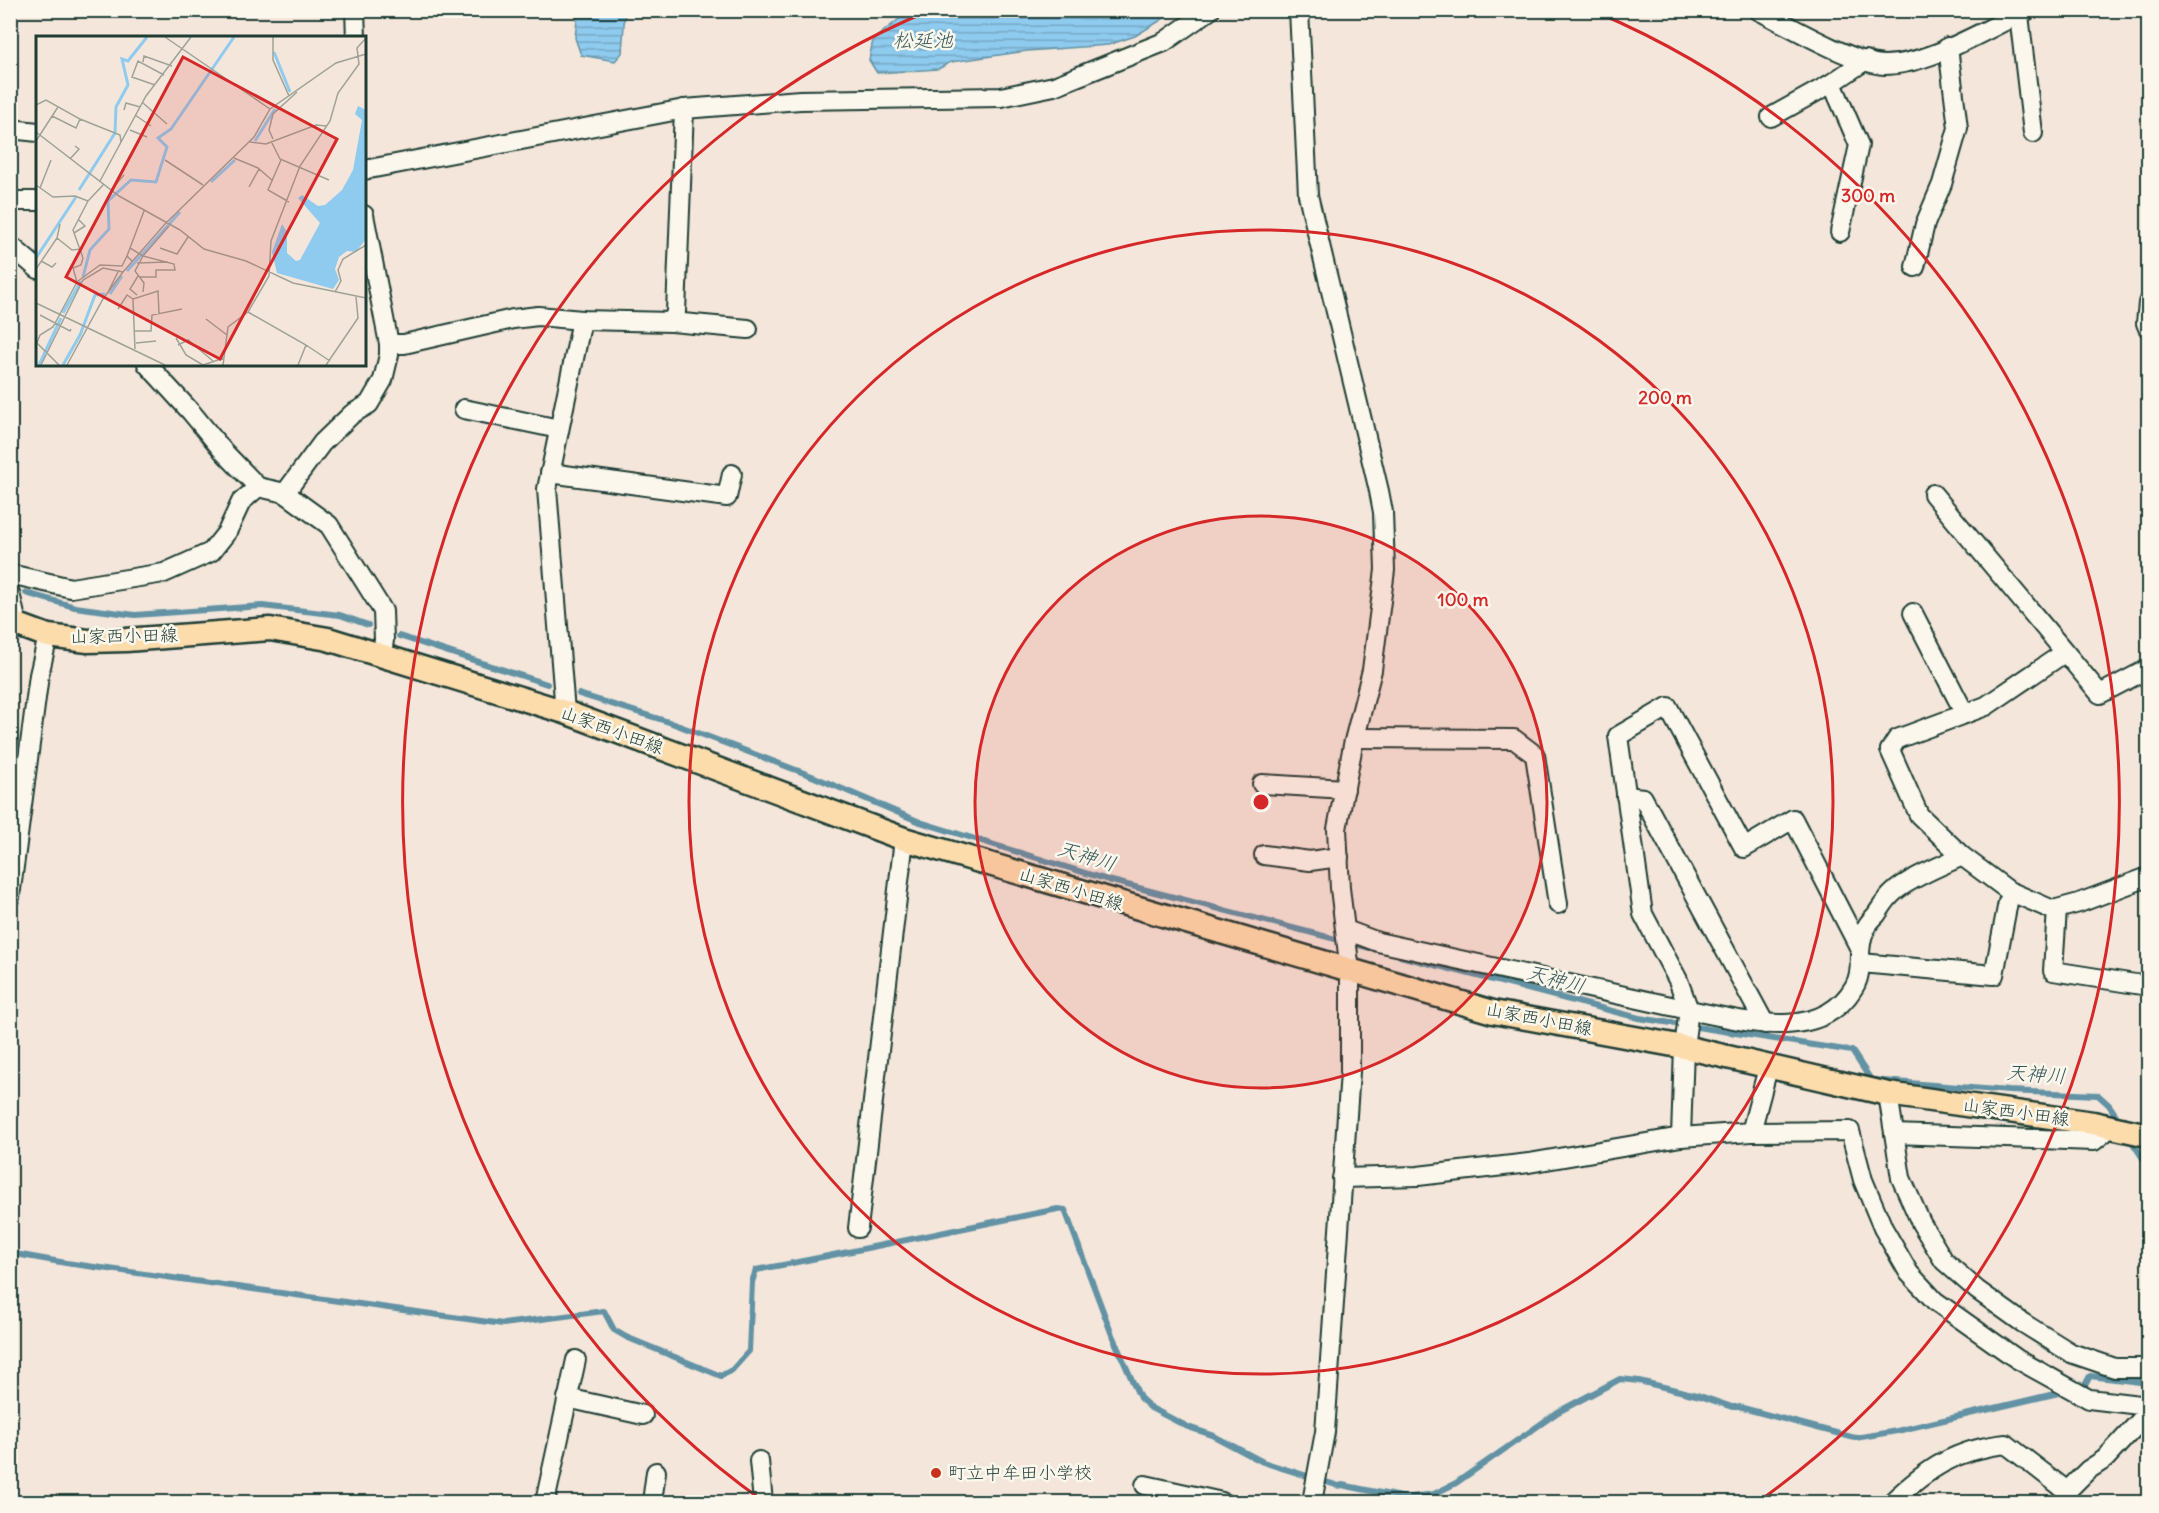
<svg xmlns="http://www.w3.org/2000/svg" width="2159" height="1513" font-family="Delius,'Klee One',sans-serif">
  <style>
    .water { fill: url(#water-rules); stroke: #6292a4; stroke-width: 1.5 }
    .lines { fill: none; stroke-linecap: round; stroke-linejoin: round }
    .stream { stroke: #6292a4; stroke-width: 6 }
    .minor-casing { stroke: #1f3d34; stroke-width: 22 }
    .major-casing { stroke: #1f3d34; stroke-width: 27 }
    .minor { stroke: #fbf7ec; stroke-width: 18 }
    .major { stroke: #fddcac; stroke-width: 22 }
    .ring { fill: none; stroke: #d62828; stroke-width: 3 }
    .poi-dot { fill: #c8321e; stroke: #fbf7ec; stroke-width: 2 }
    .labels { text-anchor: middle; stroke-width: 5; stroke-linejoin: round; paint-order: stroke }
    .street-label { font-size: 18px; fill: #1f3d34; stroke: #fbf7ec }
    .poi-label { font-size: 18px; fill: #1f3d34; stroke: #fbf7ec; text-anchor: start }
    .water-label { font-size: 20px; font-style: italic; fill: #355959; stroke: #fbf7ec }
    .inset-river { fill: none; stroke: #8fcbef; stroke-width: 3 }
    .inset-road { fill: none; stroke: #9fa298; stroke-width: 1.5 }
    .view { fill: #d62828; fill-opacity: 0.15; stroke: #d62828; stroke-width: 3 }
    .inset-edge { fill: none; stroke: #1f3d34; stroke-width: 3 }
    .centre { fill: #d62828; stroke: #fbf7ec; stroke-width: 3 }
    .ring-label { font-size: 18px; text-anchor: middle; font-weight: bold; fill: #d62828; stroke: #fbf7ec; stroke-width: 5; stroke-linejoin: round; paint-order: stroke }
  </style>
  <defs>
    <pattern id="water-rules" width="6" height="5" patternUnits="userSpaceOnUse" patternTransform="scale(1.5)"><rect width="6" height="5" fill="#8fcbef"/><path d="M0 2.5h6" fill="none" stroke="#74a6c2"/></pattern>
  </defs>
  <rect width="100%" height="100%" fill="#f4e6da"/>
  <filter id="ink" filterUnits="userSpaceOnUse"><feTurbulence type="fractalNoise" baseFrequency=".0167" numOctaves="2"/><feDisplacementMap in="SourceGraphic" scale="12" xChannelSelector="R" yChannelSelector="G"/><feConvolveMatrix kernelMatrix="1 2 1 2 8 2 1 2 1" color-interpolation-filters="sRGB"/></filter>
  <g filter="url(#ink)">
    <g class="water">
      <path d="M 578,11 L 625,11 L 622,53 L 615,61 L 581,55 L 575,38 Z"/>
      <path d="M 909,11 L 909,10 L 1176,11 L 1135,36 L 1108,45 L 1027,51 L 951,62 L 938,69 L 877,73 L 869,60 L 873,40 Z"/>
    </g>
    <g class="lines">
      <g class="stream">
        <path d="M 26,593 L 75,607 L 135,615 L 262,606 L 340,615 L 368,625"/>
        <path d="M 399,636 L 547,684"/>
        <path d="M 579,694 L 669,722 L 812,776 L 920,822 L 1108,880 L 1370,948"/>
        <path d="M 1400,956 L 1639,1018 L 1852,1051 L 1871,1080 L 2009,1091 L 2098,1095 L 2109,1105 L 2121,1123"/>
        <path d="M 2129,1137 L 2148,1166"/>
        <path d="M 10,1253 L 66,1263 L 503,1324 L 604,1311 L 614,1330 L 626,1337 L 721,1376 L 732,1370 L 749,1351 L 752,1282 L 756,1270 C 857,1251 957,1229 1058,1209 L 1065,1210 L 1112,1335 L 1140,1398 L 1151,1408 L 1188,1427 L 1212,1435 L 1263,1462 L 1339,1486 L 1342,1485 L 1405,1498 L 1434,1494 L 1456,1483 L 1558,1412 L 1620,1379 L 1639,1381 L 1700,1396 L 1732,1407 L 1739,1407 L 1855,1438 L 1897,1431 L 2067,1391"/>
        <path d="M 2080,1388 L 2084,1387 L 2090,1376 L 2148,1383"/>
      </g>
      <defs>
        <g id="minor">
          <path d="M 355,10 L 356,38"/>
          <path d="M 1299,10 L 1308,195 L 1379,491 L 1383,512 L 1385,570 L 1372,670 L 1353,745 L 1337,829 L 1340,888 L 1350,971 L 1350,1072 L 1325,1432 L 1312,1502"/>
          <path d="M 1758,10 C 1787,25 1855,64 1884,65 C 1930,65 1985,29 2028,10"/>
          <path d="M 2019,15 L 2033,133"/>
          <path d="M 1832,83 L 1859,145 L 1840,232"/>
          <path d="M 1771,117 L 1832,83 L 1866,60"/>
          <path d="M 10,129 L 38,132"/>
          <path d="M 364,170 L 684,109 L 800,100 L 1001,97 L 1054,86 L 1164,42 L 1210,10"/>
          <path d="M 10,201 L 38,201"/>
          <path d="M 10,245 L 38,269"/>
          <path d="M 1915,267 L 1925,224 L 1942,184 L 1958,128 L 1948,47"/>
          <path d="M 2148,303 L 2146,323 L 2148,328"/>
          <path d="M 672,322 L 748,329"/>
          <path d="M 389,344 L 404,344 L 513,319 L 538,316 L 582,320 L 672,322 L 676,312 L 684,109"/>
          <path d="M 147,364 L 191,412 L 224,452 L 258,487 L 285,493 L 329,525 L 383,611 L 384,640 L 382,654"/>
          <path d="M 464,409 L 559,429"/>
          <path d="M 550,473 L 727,497 L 732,474"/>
          <path d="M 285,493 L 322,443 L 352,414 L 369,404 L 383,380 L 389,355 L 389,344 L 364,215"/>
          <path d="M 1933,494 L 2100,694 L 2148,669"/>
          <path d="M 10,574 L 71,588 L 164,573 L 211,552 L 227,532 L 241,502 L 258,487"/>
          <path d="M 10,593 L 17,624"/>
          <path d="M 1913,613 L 1965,714"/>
          <path d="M 2064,653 L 1986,706 L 1897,739 L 1890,750 L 1919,815 L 1962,856 L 2009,891 L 2053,910 L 2079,903 L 2148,877"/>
          <path d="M 565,712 L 547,489 L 582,320"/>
          <path d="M 1355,738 L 1514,739 L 1535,755 L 1558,904"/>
          <path d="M 1262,784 L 1345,789"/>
          <path d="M 1626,796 L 1643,798 L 1765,1024"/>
          <path d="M 1264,855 L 1310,861 L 1339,857"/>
          <path d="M 10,897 L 39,675 L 48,636"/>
          <path d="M 2057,909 L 2053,971 L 2148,986"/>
          <path d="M 1346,930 L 1378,942 L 1689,1010"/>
          <path d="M 1861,963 L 1994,975 L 2008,902 L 2013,893"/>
          <path d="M 1689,1010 L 1678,980 L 1643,914 L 1618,736 L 1668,707 L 1744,848 L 1793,819 L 1859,947"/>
          <path d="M 1888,1094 L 1901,1178 L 1921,1223 L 1944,1261 L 1977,1290 L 2023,1323 L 2071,1353 L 2115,1368 L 2148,1368"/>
          <path d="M 1751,1132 L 1850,1131 L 1863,1180 L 1883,1228 L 1909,1273 L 1935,1301 L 2017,1359 L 2089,1399 L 2148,1406"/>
          <path d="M 1894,1134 L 2094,1141 L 2111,1127"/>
          <path d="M 1681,1137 L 1684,1047 L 1689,1010 C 1742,1020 1820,1045 1854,987 C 1865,969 1855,949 1865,930 C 1867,924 1872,919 1876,915 C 1881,908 1886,899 1893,893 C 1907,879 1943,865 1962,856"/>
          <path d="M 1342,1178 L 1418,1176 L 1529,1163 L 1681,1137 L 1751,1132 L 1768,1068"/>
          <path d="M 858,1228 L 904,839"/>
          <path d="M 567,1398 L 643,1415"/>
          <path d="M 759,1461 L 763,1502"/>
          <path d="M 1145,1485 L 1222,1502"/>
          <path d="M 545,1502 L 576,1360"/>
          <path d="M 652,1502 L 656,1472"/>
          <path d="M 1892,1502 C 1927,1469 1956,1449 2006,1444 L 2067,1491 L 2088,1470 L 2105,1459 L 2140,1421 L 2148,1415"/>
        </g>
        <path id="major" d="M 10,622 L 48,636 L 88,641 L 126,640 L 270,629 L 328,639 L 565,712 L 904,839 L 1493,1012 L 1684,1047 L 1888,1094 L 2093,1123 L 2148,1135"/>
      </defs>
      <use href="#minor" class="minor-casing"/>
      <use href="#major" class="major-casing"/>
      <use href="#minor" class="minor"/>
      <use href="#major" class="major"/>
    </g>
  </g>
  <circle cx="1261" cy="802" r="286" fill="#d62828" fill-opacity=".12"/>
  <g class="ring">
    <circle cx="1261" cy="802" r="286"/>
    <circle cx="1261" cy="802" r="572"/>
    <path d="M763 1501A858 858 0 0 1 926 12M1596 12A858 858 0 0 1 1759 1501"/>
  </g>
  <circle class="poi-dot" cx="936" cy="1473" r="6"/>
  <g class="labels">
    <g class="street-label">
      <text transform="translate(124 636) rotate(-1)" y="6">山家西小田線</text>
      <text transform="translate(612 730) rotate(20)" y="6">山家西小田線</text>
      <text transform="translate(1071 889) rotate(17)" y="6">山家西小田線</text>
      <text transform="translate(1539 1019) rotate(11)" y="6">山家西小田線</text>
      <text transform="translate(2016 1112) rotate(8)" y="6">山家西小田線</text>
    </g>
    <g class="poi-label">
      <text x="948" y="1479">町立中牟田小学校</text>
    </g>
    <g class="water-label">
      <text x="923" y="47">松延池</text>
      <text transform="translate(1087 856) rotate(17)" y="7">天神川</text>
      <text transform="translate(1556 979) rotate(15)" y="7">天神川</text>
      <text transform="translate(2036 1074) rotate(4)" y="7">天神川</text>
    </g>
  </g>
  <g transform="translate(36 36)">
    <rect width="330" height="330" fill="#f4e6da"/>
    <path d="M 322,70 L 330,74 L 330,203 L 320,216 L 311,215 L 303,221 L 299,233 L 303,244 L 297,253 L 241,237 L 236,216 L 246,188 L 251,196 L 251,217 L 260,225 L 264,224 L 284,187 L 262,162 L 266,159 L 282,170 L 289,169 L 306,154 L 317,134 L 326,84 L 319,78 Z" fill="#8fcbef"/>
    <path class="inset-river" d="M 238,16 L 254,56M 219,105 L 239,73M 175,146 L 199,124M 43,154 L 79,97 L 80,71 L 92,49 L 86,23 L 92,25 L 111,1M 0,222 L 40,161M 91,235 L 144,176M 47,241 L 54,214 L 73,193 L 72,165 L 95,144 L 120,146 L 131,111 L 122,102 L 135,93 L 198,1M 74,258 L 86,240M 27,277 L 45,245M 3,329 L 25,282M 27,329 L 44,299 L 59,259 L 69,258"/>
    <path class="inset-road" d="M 129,1 L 234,73M 237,1 L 237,24 L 253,60M 107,26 L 108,20 L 136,30M 119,49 L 96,41 L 102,25 L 128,39M 107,67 L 131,88M 0,69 L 10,64 L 44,83 L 40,92 L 16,80M 88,74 L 90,67 L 104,71M 99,79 L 115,90M 44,83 L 84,99 L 85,106M 94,94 L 111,101M 0,96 L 83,160 L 144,194 L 168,213 L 210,225 L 257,247 L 330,262M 237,103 L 233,94 L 237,78 L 261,56M 0,105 L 22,71M 235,105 L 244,123 L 293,144M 214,106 L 230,108 L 280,89 L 291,90M 198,122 L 222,132 L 237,145M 34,123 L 43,113 L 39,110M 129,124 L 167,149M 245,124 L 232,154 L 253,166M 64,145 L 110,60 L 155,1M 0,149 L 17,161 L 39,160 L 52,165 L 37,194 L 47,222 L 45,229 L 37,232 L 41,246 L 17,291 L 4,299 L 1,307 L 23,329M 213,151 L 223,133M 4,152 L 15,124M 75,154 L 88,139M 52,165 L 68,148M 38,197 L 49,190 L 42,183M 21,202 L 36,214 L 45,213M 94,212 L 107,220 L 99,235 L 108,247 L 107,256M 124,212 L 141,218 L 152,201M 107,220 L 133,190M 5,225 L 16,231 L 20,227M 96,225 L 91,220 L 108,175M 101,227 L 132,226M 0,233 L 21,202 L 24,188M 104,241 L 120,241 L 120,234 L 139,234 L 138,228 L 107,220M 42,245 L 64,229 L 86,230 L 91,220M 72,256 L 83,234M 299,256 L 305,245 L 302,234 L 307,223 L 330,209M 101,259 L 94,253 L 102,240M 0,267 L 129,329M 82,273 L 91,259 L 97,263M 212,276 L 270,309 L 262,329M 4,279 L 34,295 L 35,293M 170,283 L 191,299M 98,295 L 115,295 L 116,279 L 146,273M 140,302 L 150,319 L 167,329M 100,307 L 120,305M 142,309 L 152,304 L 177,325M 270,309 L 294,325M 99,313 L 97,263 L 122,255 L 123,278M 5,329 L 47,244 L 67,232 L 87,236M 31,329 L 67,263 L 87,236 L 129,188 L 218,101 L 234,73 L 300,27 L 330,18M 167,329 L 188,322M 187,329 L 192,291 L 212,276 L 233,240 L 235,205 L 264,130 L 294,85 L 302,57 L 323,28 L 321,12 L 330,2M 290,329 L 322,282 L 320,261"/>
    <path class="view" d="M 147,21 L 301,103 L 184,323 L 30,241 Z"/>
    <rect width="330" height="330" class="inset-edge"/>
  </g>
  <circle cx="1261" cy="802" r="9" class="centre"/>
  <g class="ring-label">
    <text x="1868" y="202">300 m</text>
    <text x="1665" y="404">200 m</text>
    <text x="1463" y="606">100 m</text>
  </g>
  <rect width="2159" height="1513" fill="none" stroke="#fbf7ec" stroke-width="36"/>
  <rect x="18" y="18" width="2123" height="1477" fill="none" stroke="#1f3d34" stroke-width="2" filter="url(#ink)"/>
</svg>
